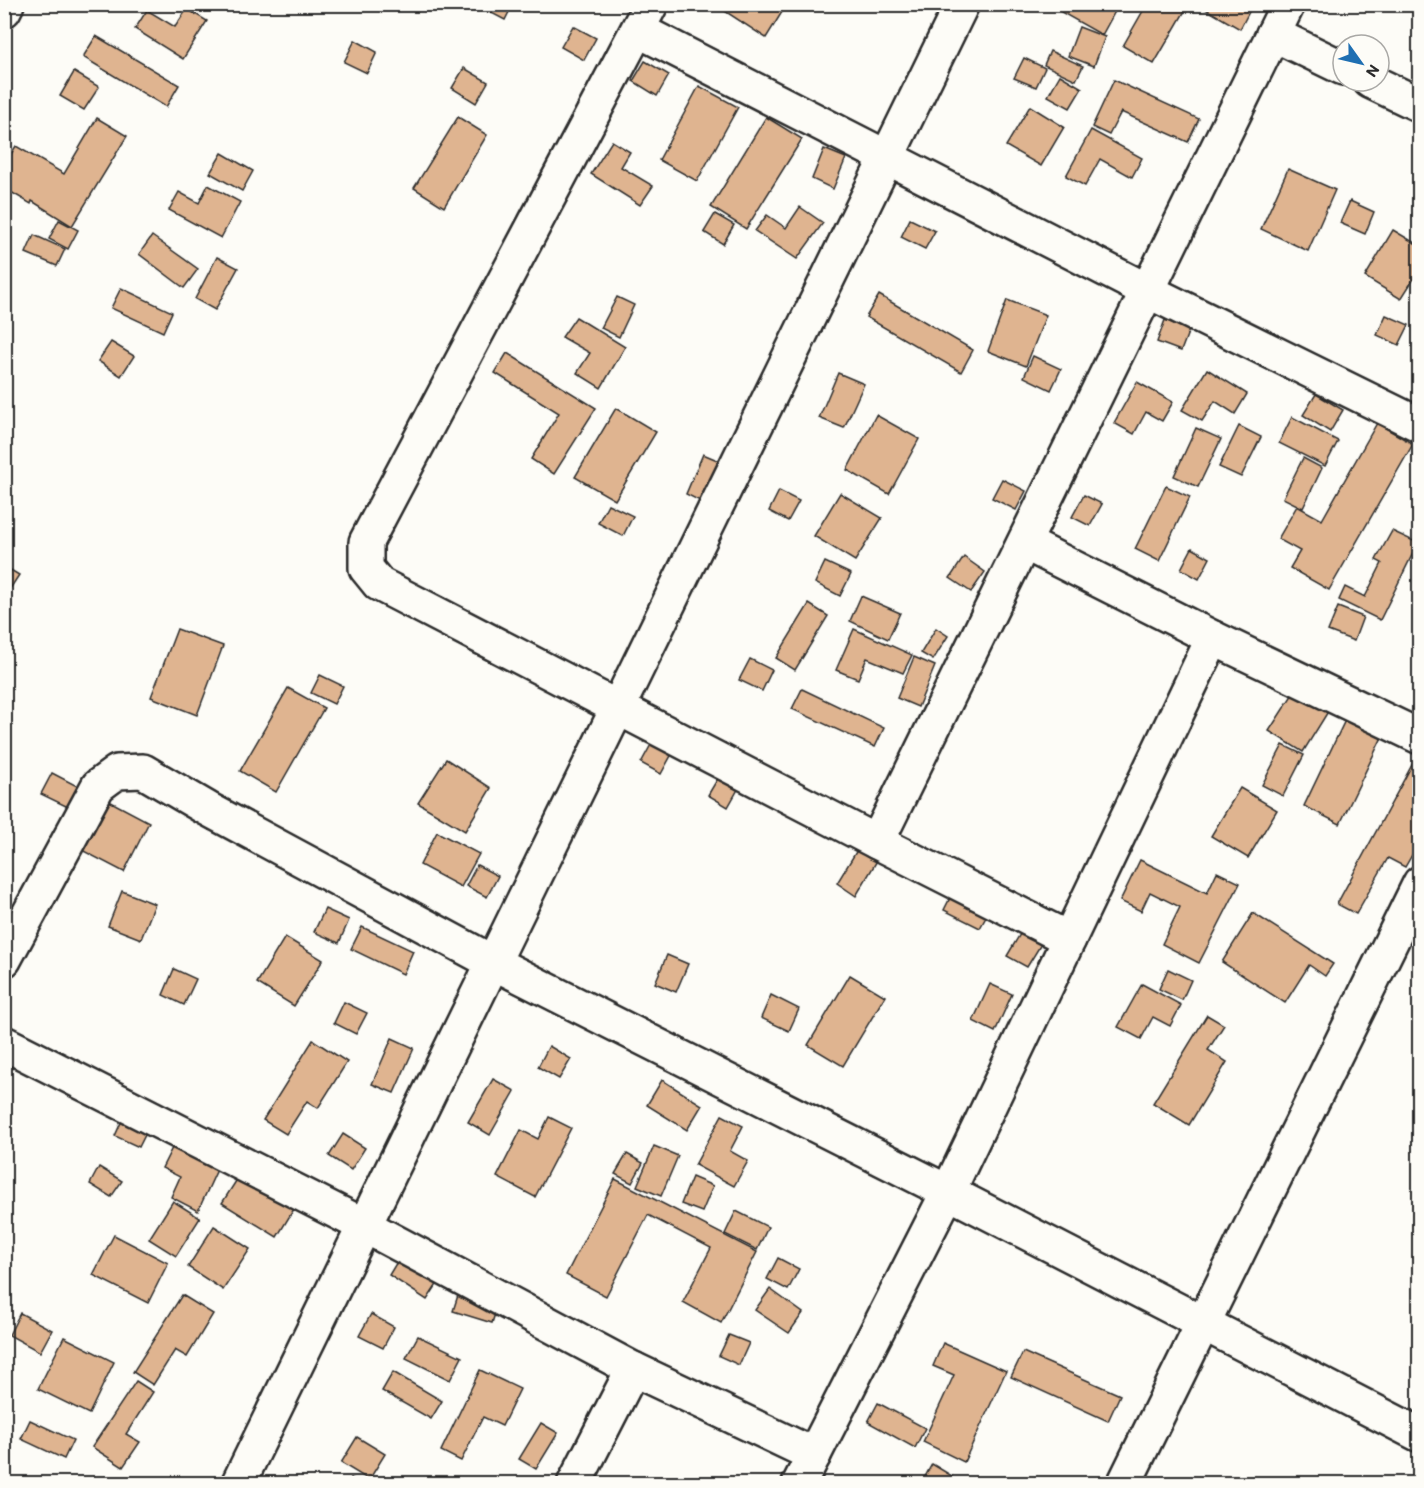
<svg xmlns="http://www.w3.org/2000/svg" width="1424" height="1488" font-family="Itim,sans-serif">
  <style>
    .building { fill: #dfb490; stroke: #2b2b2b; stroke-width: 1.5 }
    .lines { fill: none; stroke-linecap: round; stroke-linejoin: round }
    .minor-casing { stroke: #2b2b2b; stroke-width: 38 }
    .minor { stroke: #fdfcf7; stroke-width: 33 }
  </style>
  <rect width="100%" height="100%" fill="#fdfcf7"/>
  <filter id="ink" filterUnits="userSpaceOnUse"><feTurbulence type="fractalNoise" baseFrequency=".0167" numOctaves="2"/><feDisplacementMap in="SourceGraphic" scale="12" xChannelSelector="R" yChannelSelector="G"/><feConvolveMatrix kernelMatrix="1 2 1 2 8 2 1 2 1" color-interpolation-filters="sRGB"/></filter>
  <g filter="url(#ink)">
    <g class="building">
      <path d="M 484,4 L 513,4 L 505,20 L 482,8 Z"/>
      <path d="M 714,4 L 787,4 L 766,38 Z"/>
      <path d="M 900,4 L 915,4 L 911,11 Z"/>
      <path d="M 1064,4 L 1119,4 L 1102,35 L 1061,12 Z"/>
      <path d="M 1147,4 L 1189,4 L 1154,64 L 1123,46 Z"/>
      <path d="M 1197,4 L 1246,4 L 1251,8 L 1240,29 Z"/>
      <path d="M 187,9 L 207,21 L 183,59 L 135,29 L 147,10 L 175,27 Z"/>
      <path d="M 573,26 L 596,38 L 584,60 L 561,47 Z"/>
      <path d="M 1079,27 L 1105,37 L 1094,66 L 1068,56 Z"/>
      <path d="M 96,36 L 179,85 L 166,107 L 83,57 Z"/>
      <path d="M 355,40 L 377,52 L 367,73 L 344,62 Z"/>
      <path d="M 1050,51 L 1083,66 L 1076,80 L 1044,65 Z"/>
      <path d="M 1024,58 L 1045,68 L 1036,87 L 1014,78 Z"/>
      <path d="M 645,61 L 669,75 L 657,96 L 633,81 Z"/>
      <path d="M 464,68 L 488,82 L 476,103 L 452,88 Z"/>
      <path d="M 74,72 L 99,87 L 84,110 L 60,96 Z"/>
      <path d="M 1060,75 L 1082,88 L 1070,108 L 1048,96 Z"/>
      <path d="M 1114,80 L 1199,119 L 1188,142 L 1121,112 L 1109,135 L 1092,127 Z"/>
      <path d="M 699,86 L 738,107 L 697,181 L 659,160 Z"/>
      <path d="M 1030,106 L 1064,127 L 1041,166 L 1006,146 Z"/>
      <path d="M 458,117 L 487,135 L 444,207 L 414,188 Z"/>
      <path d="M 766,117 L 802,139 L 746,229 L 711,207 Z"/>
      <path d="M 97,118 L 127,136 L 72,226 L 32,201 L 31,204 L 4,188 L 4,165 L 16,146 L 64,174 Z"/>
      <path d="M 1091,130 L 1142,158 L 1132,177 L 1100,159 L 1085,186 L 1066,176 Z"/>
      <path d="M 612,141 L 630,152 L 621,167 L 653,186 L 640,205 L 591,174 Z"/>
      <path d="M 824,149 L 846,158 L 833,189 L 812,179 Z"/>
      <path d="M 222,153 L 253,171 L 242,191 L 210,173 Z"/>
      <path d="M 1288,169 L 1335,190 L 1308,251 L 1261,229 Z"/>
      <path d="M 208,185 L 240,202 L 221,238 L 169,210 L 179,192 L 199,203 Z"/>
      <path d="M 1350,201 L 1374,212 L 1365,234 L 1340,223 Z"/>
      <path d="M 800,207 L 823,223 L 797,259 L 755,231 L 767,215 L 786,228 Z"/>
      <path d="M 715,214 L 734,225 L 723,244 L 704,232 Z"/>
      <path d="M 910,219 L 935,231 L 925,249 L 901,237 Z"/>
      <path d="M 59,220 L 78,230 L 68,249 L 49,239 Z"/>
      <path d="M 1393,230 L 1420,246 L 1420,269 L 1401,299 L 1365,277 Z"/>
      <path d="M 34,235 L 65,249 L 57,266 L 26,253 Z"/>
      <path d="M 152,236 L 198,269 L 184,288 L 139,254 Z"/>
      <path d="M 217,257 L 238,268 L 215,310 L 195,299 Z"/>
      <path d="M 121,288 L 172,312 L 163,332 L 111,308 Z"/>
      <path d="M 879,295 L 973,350 L 961,372 L 866,317 Z"/>
      <path d="M 617,297 L 634,305 L 619,337 L 601,328 Z"/>
      <path d="M 1007,300 L 1046,315 L 1026,366 L 988,351 Z"/>
      <path d="M 1386,315 L 1409,325 L 1399,345 L 1377,335 Z"/>
      <path d="M 576,317 L 625,347 L 601,388 L 577,373 L 590,353 L 562,337 Z"/>
      <path d="M 1165,320 L 1189,330 L 1181,351 L 1157,342 Z"/>
      <path d="M 111,342 L 134,356 L 121,376 L 98,361 Z"/>
      <path d="M 507,353 L 596,408 L 554,474 L 531,459 L 559,413 L 495,373 Z"/>
      <path d="M 1033,356 L 1061,369 L 1051,390 L 1024,377 Z"/>
      <path d="M 1207,369 L 1247,394 L 1235,414 L 1215,401 L 1202,421 L 1182,410 Z"/>
      <path d="M 838,373 L 864,384 L 844,428 L 819,418 Z"/>
      <path d="M 1137,382 L 1173,402 L 1162,421 L 1146,412 L 1134,434 L 1114,423 Z"/>
      <path d="M 1316,394 L 1343,410 L 1330,432 L 1303,415 Z"/>
      <path d="M 616,408 L 656,432 L 615,500 L 575,477 Z"/>
      <path d="M 876,415 L 919,439 L 889,494 L 847,470 Z"/>
      <path d="M 1292,417 L 1338,441 L 1325,466 L 1279,443 Z"/>
      <path d="M 1377,423 L 1413,444 L 1329,590 L 1290,568 L 1300,551 L 1278,539 L 1297,506 L 1322,520 Z"/>
      <path d="M 1239,426 L 1261,437 L 1241,477 L 1219,467 Z"/>
      <path d="M 1196,428 L 1221,439 L 1198,487 L 1174,476 Z"/>
      <path d="M 703,454 L 722,462 L 704,503 L 686,494 Z"/>
      <path d="M 1303,458 L 1322,468 L 1303,508 L 1283,498 Z"/>
      <path d="M 1002,479 L 1026,491 L 1016,510 L 992,498 Z"/>
      <path d="M 1166,486 L 1190,497 L 1159,561 L 1135,549 Z"/>
      <path d="M 779,491 L 799,501 L 788,521 L 769,511 Z"/>
      <path d="M 840,493 L 882,518 L 855,561 L 814,536 Z"/>
      <path d="M 1084,495 L 1102,504 L 1090,526 L 1072,517 Z"/>
      <path d="M 608,504 L 633,516 L 623,536 L 598,523 Z"/>
      <path d="M 1392,531 L 1418,543 L 1380,620 L 1339,600 L 1345,587 L 1365,597 L 1382,563 L 1376,560 Z"/>
      <path d="M 1192,548 L 1210,558 L 1199,579 L 1181,569 Z"/>
      <path d="M 964,557 L 985,572 L 971,592 L 950,578 Z"/>
      <path d="M 825,562 L 851,574 L 840,596 L 815,583 Z"/>
      <path d="M 4,566 L 19,575 L 4,598 Z"/>
      <path d="M 861,596 L 900,613 L 888,639 L 850,621 Z"/>
      <path d="M 809,604 L 828,616 L 795,670 L 776,658 Z"/>
      <path d="M 1338,607 L 1363,617 L 1354,641 L 1328,631 Z"/>
      <path d="M 936,628 L 948,636 L 933,660 L 921,653 Z"/>
      <path d="M 177,629 L 223,646 L 197,715 L 151,697 Z"/>
      <path d="M 854,629 L 912,655 L 903,673 L 867,658 L 858,679 L 836,670 Z"/>
      <path d="M 914,657 L 935,666 L 918,707 L 897,698 Z"/>
      <path d="M 750,659 L 772,670 L 762,691 L 739,680 Z"/>
      <path d="M 320,675 L 343,686 L 334,704 L 311,693 Z"/>
      <path d="M 288,688 L 324,708 L 276,792 L 240,771 Z"/>
      <path d="M 802,689 L 884,728 L 875,747 L 792,709 Z"/>
      <path d="M 1296,689 L 1329,710 L 1303,752 L 1269,731 Z"/>
      <path d="M 1348,714 L 1385,731 L 1340,824 L 1304,806 Z"/>
      <path d="M 653,741 L 673,752 L 661,774 L 641,763 Z"/>
      <path d="M 1283,745 L 1304,755 L 1283,796 L 1262,785 Z"/>
      <path d="M 1420,750 L 1420,841 L 1405,867 L 1388,858 L 1356,914 L 1337,904 Z"/>
      <path d="M 446,759 L 491,788 L 465,831 L 418,803 Z"/>
      <path d="M 52,773 L 79,787 L 68,807 L 41,794 Z"/>
      <path d="M 721,773 L 741,784 L 728,807 L 708,795 Z"/>
      <path d="M 1240,788 L 1277,810 L 1248,858 L 1211,836 Z"/>
      <path d="M 96,794 L 149,822 L 124,872 L 70,844 Z"/>
      <path d="M 437,832 L 479,854 L 461,887 L 420,865 Z"/>
      <path d="M 862,842 L 881,854 L 856,896 L 837,883 Z"/>
      <path d="M 1140,860 L 1207,893 L 1217,872 L 1240,883 L 1199,963 L 1162,944 L 1180,907 L 1150,892 L 1141,911 L 1120,901 Z"/>
      <path d="M 477,865 L 498,876 L 487,897 L 466,886 Z"/>
      <path d="M 955,888 L 992,906 L 980,928 L 944,910 Z"/>
      <path d="M 122,891 L 155,904 L 141,939 L 108,926 Z"/>
      <path d="M 325,909 L 349,920 L 339,943 L 314,932 Z"/>
      <path d="M 1253,913 L 1333,964 L 1325,976 L 1309,965 L 1285,1003 L 1222,962 Z"/>
      <path d="M 1026,924 L 1046,936 L 1027,967 L 1007,956 Z"/>
      <path d="M 362,927 L 413,951 L 403,974 L 351,949 Z"/>
      <path d="M 285,937 L 323,960 L 294,1006 L 257,983 Z"/>
      <path d="M 667,955 L 688,964 L 676,992 L 655,983 Z"/>
      <path d="M 174,969 L 196,979 L 184,1005 L 163,995 Z"/>
      <path d="M 1168,969 L 1191,980 L 1182,1000 L 1159,989 Z"/>
      <path d="M 850,975 L 885,996 L 843,1066 L 808,1045 Z"/>
      <path d="M 990,984 L 1012,994 L 995,1032 L 973,1021 Z"/>
      <path d="M 1142,984 L 1181,1005 L 1170,1026 L 1153,1017 L 1141,1039 L 1118,1027 Z"/>
      <path d="M 771,995 L 799,1009 L 789,1031 L 761,1018 Z"/>
      <path d="M 344,1002 L 367,1013 L 356,1034 L 334,1023 Z"/>
      <path d="M 1207,1015 L 1224,1025 L 1208,1050 L 1227,1062 L 1189,1125 L 1153,1103 Z"/>
      <path d="M 392,1038 L 414,1048 L 394,1093 L 372,1084 Z"/>
      <path d="M 313,1040 L 347,1062 L 318,1108 L 307,1101 L 286,1134 L 263,1120 Z"/>
      <path d="M 549,1046 L 571,1059 L 559,1079 L 538,1067 Z"/>
      <path d="M 493,1079 L 515,1091 L 490,1135 L 468,1122 Z"/>
      <path d="M 662,1080 L 702,1105 L 687,1130 L 647,1105 Z"/>
      <path d="M 722,1115 L 743,1126 L 730,1151 L 748,1161 L 734,1186 L 695,1165 Z"/>
      <path d="M 549,1117 L 571,1128 L 535,1197 L 497,1177 L 521,1130 L 538,1139 Z"/>
      <path d="M 123,1118 L 148,1129 L 139,1147 L 115,1136 Z"/>
      <path d="M 343,1134 L 365,1148 L 351,1170 L 329,1156 Z"/>
      <path d="M 175,1142 L 220,1163 L 198,1211 L 171,1197 L 180,1177 L 162,1168 Z"/>
      <path d="M 654,1146 L 678,1156 L 661,1196 L 637,1186 Z"/>
      <path d="M 627,1154 L 643,1163 L 632,1183 L 615,1174 Z"/>
      <path d="M 99,1167 L 122,1181 L 111,1197 L 90,1184 Z"/>
      <path d="M 243,1170 L 297,1204 L 277,1237 L 222,1203 Z"/>
      <path d="M 692,1177 L 713,1186 L 702,1212 L 681,1204 Z"/>
      <path d="M 615,1179 L 757,1252 L 721,1323 L 683,1302 L 711,1248 L 648,1215 L 606,1296 L 566,1275 Z"/>
      <path d="M 173,1201 L 200,1218 L 176,1256 L 149,1239 Z"/>
      <path d="M 736,1211 L 768,1227 L 757,1250 L 725,1234 Z"/>
      <path d="M 214,1226 L 250,1249 L 223,1290 L 188,1267 Z"/>
      <path d="M 114,1235 L 168,1263 L 148,1303 L 93,1275 Z"/>
      <path d="M 401,1255 L 440,1280 L 427,1300 L 389,1275 Z"/>
      <path d="M 778,1258 L 799,1269 L 788,1290 L 767,1279 Z"/>
      <path d="M 460,1289 L 499,1301 L 492,1323 L 453,1311 Z"/>
      <path d="M 770,1289 L 803,1313 L 789,1333 L 755,1310 Z"/>
      <path d="M 182,1295 L 213,1314 L 187,1357 L 175,1350 L 153,1385 L 133,1372 Z"/>
      <path d="M 20,1313 L 52,1330 L 40,1352 L 9,1335 Z"/>
      <path d="M 371,1314 L 394,1327 L 383,1348 L 359,1336 Z"/>
      <path d="M 729,1335 L 749,1343 L 739,1365 L 719,1356 Z"/>
      <path d="M 418,1336 L 462,1357 L 450,1380 L 406,1358 Z"/>
      <path d="M 64,1337 L 114,1362 L 89,1414 L 38,1389 Z"/>
      <path d="M 943,1343 L 1006,1371 L 964,1462 L 923,1442 L 954,1375 L 933,1366 Z"/>
      <path d="M 1023,1352 L 1120,1395 L 1108,1421 L 1011,1377 Z"/>
      <path d="M 480,1370 L 520,1389 L 502,1426 L 483,1417 L 461,1461 L 441,1451 Z"/>
      <path d="M 393,1372 L 442,1401 L 431,1419 L 382,1391 Z"/>
      <path d="M 136,1381 L 153,1392 L 126,1434 L 140,1442 L 123,1467 L 92,1447 Z"/>
      <path d="M 878,1403 L 925,1428 L 915,1448 L 868,1422 Z"/>
      <path d="M 30,1420 L 73,1440 L 64,1459 L 21,1439 Z"/>
      <path d="M 541,1423 L 558,1433 L 536,1469 L 519,1459 Z"/>
      <path d="M 357,1437 L 385,1454 L 369,1480 L 341,1463 Z"/>
      <path d="M 932,1464 L 952,1476 L 948,1484 L 921,1484 Z"/>
      <path d="M 351,1478 L 362,1484 L 348,1484 Z"/>
    </g>
    <g class="lines">
      <defs>
        <g id="minor">
          <path d="M 651,4 L 366,542 L 366,568 L 379,584 L 877,842 L 1069,939"/>
          <path d="M 4,10 L 7,4"/>
          <path d="M 638,30 L 1148,291 L 1420,425"/>
          <path d="M 1273,34 L 1343,68"/>
          <path d="M 1370,81 L 1420,105"/>
          <path d="M 1025,543 L 1213,638 L 1420,737"/>
          <path d="M 877,842 L 1288,4"/>
          <path d="M 4,960 L 98,786 L 117,772 L 143,771 L 208,809 L 494,963 L 948,1192 L 1420,1435"/>
          <path d="M 4,1043 L 365,1226 L 633,1369 L 814,1455"/>
          <path d="M 238,1484 L 962,4"/>
          <path d="M 574,1484 L 633,1369"/>
          <path d="M 799,1484 L 948,1192 L 1213,638"/>
          <path d="M 1124,1484 L 1420,883"/>
        </g>
      </defs>
      <use href="#minor" class="minor-casing"/>
      <use href="#minor" class="minor"/>
    </g>
  </g>
  <rect width="1424" height="1488" fill="none" stroke="#fdfcf7" stroke-width="24"/>
  <rect x="12" y="12" width="1400" height="1464" fill="none" stroke="#2b2b2b" stroke-width="2" filter="url(#ink)"/>
  <g transform="translate(1361 63) rotate(124)"><circle r="28" fill="#fdfcf7" stroke="#a9a8a5" stroke-width="1.5"/>
  <path d="M0-4.5L10 22L0 15L-10 22Z" fill="#1f6fb2"/>
  <text y="-9" font-size="16" font-weight="bold" text-anchor="middle" fill="#2b2b2b">N</text>
  </g>
</svg>
